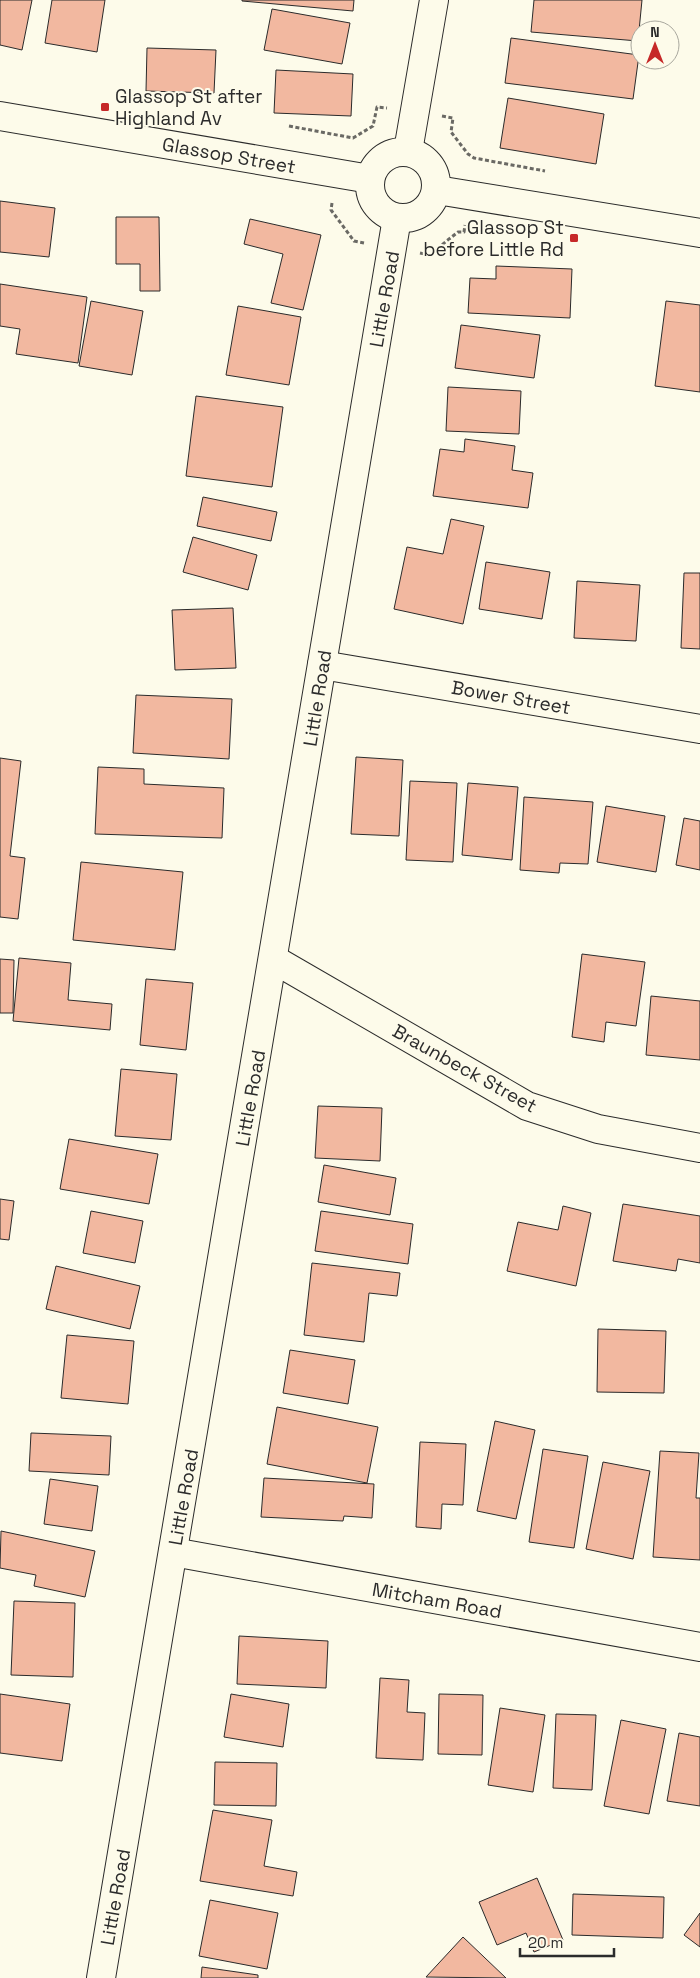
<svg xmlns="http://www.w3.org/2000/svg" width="700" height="1978" font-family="'Space Grotesk',sans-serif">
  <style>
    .building { fill: #f2b8a0; stroke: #2b2b2b }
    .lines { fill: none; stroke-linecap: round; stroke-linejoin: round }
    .minor-casing { stroke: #2b2b2b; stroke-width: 30 }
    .path { stroke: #6a6964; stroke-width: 3; stroke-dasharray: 4 2.5; stroke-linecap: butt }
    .minor { stroke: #fdfbea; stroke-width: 28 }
    .poi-dot { fill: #c62828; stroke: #fdfbea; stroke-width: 2 }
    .labels { text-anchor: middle; stroke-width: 4; stroke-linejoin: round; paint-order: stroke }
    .poi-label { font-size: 19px; fill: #2b2b2b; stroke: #fdfbea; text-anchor: start }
    .street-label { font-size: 19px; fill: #2b2b2b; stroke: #fdfbea }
  </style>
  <rect width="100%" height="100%" fill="#fdfbea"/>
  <g class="building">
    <path d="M 0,0 L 32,0 L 22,50 L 0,45 Z"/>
    <path d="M 52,0 L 105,0 L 97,52 L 45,43 Z"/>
    <path d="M 242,0 L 354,0 L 353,11 L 242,1 Z"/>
    <path d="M 534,0 L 642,0 L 638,41 L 531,32 Z"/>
    <path d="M 272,9 L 350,23 L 342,64 L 264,50 Z"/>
    <path d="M 511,38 L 639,55 L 633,99 L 505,83 Z"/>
    <path d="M 147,48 L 216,50 L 214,93 L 146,91 Z"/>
    <path d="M 276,70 L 353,74 L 351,116 L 274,113 Z"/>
    <path d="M 508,98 L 604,114 L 596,164 L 500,148 Z"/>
    <path d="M 0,201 L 55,208 L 49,257 L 0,252 Z"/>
    <path d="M 116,217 L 159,217 L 160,291 L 140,291 L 140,264 L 116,264 Z"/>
    <path d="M 250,219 L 321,235 L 303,310 L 271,303 L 283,254 L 244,244 Z"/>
    <path d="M 496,266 L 572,269 L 570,318 L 468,313 L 470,278 L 496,279 Z"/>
    <path d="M 0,284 L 87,297 L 78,363 L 16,354 L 20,329 L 0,326 Z"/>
    <path d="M 91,301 L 143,311 L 132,375 L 79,366 Z"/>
    <path d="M 666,301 L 700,305 L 700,392 L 655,386 Z"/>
    <path d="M 238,306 L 301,317 L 289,385 L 226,375 Z"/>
    <path d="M 461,325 L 540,335 L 534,378 L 455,368 Z"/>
    <path d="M 448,387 L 521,391 L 519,434 L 446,431 Z"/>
    <path d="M 196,396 L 283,407 L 272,487 L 186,476 Z"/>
    <path d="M 465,439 L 515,446 L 512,470 L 533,473 L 528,508 L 433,496 L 440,449 L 464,452 Z"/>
    <path d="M 203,497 L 277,512 L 271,541 L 197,526 Z"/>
    <path d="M 451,519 L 484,526 L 463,624 L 394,609 L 407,547 L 443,554 Z"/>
    <path d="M 193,537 L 257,555 L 248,590 L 183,572 Z"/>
    <path d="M 486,562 L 550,572 L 542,619 L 479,609 Z"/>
    <path d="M 684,573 L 700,573 L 700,649 L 681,648 Z"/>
    <path d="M 577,581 L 640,585 L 636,641 L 574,638 Z"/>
    <path d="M 233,608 L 236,668 L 175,670 L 172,610 Z"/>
    <path d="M 136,695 L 232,699 L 229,759 L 133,753 Z"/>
    <path d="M 356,757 L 403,760 L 399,836 L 351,834 Z"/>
    <path d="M 0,758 L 21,761 L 10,856 L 25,858 L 18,919 L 0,917 Z"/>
    <path d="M 98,767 L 144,769 L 144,784 L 224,788 L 222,838 L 95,834 Z"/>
    <path d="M 410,781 L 457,783 L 453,862 L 406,860 Z"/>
    <path d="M 468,783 L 518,787 L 512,860 L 462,855 Z"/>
    <path d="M 524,797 L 593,802 L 588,864 L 560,863 L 559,873 L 520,870 Z"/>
    <path d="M 606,806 L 665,816 L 656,872 L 597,862 Z"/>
    <path d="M 684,818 L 700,821 L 700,870 L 676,865 Z"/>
    <path d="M 81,862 L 183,872 L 175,950 L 73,940 Z"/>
    <path d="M 582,954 L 645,962 L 636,1026 L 606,1022 L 604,1042 L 572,1037 Z"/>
    <path d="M 19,958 L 71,963 L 68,1000 L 112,1004 L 110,1030 L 13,1021 Z"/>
    <path d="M 0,959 L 14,960 L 13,1013 L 0,1013 Z"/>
    <path d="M 146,979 L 193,983 L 186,1050 L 140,1045 Z"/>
    <path d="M 651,996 L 700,1001 L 700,1060 L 646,1055 Z"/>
    <path d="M 121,1069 L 177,1074 L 171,1140 L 115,1136 Z"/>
    <path d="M 318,1106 L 382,1108 L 380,1161 L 315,1158 Z"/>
    <path d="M 69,1139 L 158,1154 L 149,1204 L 60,1189 Z"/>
    <path d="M 324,1165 L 396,1178 L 390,1215 L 318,1202 Z"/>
    <path d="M 0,1199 L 14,1201 L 9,1240 L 0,1239 Z"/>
    <path d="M 623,1204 L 700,1216 L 700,1263 L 678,1259 L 676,1271 L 613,1261 Z"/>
    <path d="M 563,1206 L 591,1213 L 576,1286 L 507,1271 L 518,1222 L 558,1230 Z"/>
    <path d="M 91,1211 L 143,1221 L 135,1263 L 83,1253 Z"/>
    <path d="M 321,1211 L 413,1224 L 408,1264 L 315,1251 Z"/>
    <path d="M 312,1263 L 400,1273 L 397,1296 L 369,1293 L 364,1342 L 304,1335 Z"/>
    <path d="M 56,1266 L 140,1286 L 130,1329 L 46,1309 Z"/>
    <path d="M 598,1329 L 666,1331 L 664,1393 L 597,1392 Z"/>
    <path d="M 67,1335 L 134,1341 L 128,1404 L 61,1398 Z"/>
    <path d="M 290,1350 L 355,1360 L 348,1404 L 283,1393 Z"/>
    <path d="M 277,1407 L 378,1427 L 367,1483 L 267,1464 Z"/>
    <path d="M 495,1421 L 535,1430 L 516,1519 L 477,1511 Z"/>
    <path d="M 31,1433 L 111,1436 L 109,1475 L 29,1471 Z"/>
    <path d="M 420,1442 L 466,1444 L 463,1505 L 442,1504 L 441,1529 L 416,1527 Z"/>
    <path d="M 543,1449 L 588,1456 L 574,1548 L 529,1542 Z"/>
    <path d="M 660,1451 L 699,1453 L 696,1498 L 700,1498 L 700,1560 L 653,1557 Z"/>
    <path d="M 603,1462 L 650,1471 L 633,1559 L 586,1549 Z"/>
    <path d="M 264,1478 L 374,1484 L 372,1518 L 344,1516 L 343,1521 L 261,1517 Z"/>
    <path d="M 50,1479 L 98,1486 L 92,1531 L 44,1524 Z"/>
    <path d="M 1,1531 L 95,1551 L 85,1597 L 34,1586 L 36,1575 L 0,1568 Z"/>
    <path d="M 14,1601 L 75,1603 L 73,1677 L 11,1675 Z"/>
    <path d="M 239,1636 L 328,1641 L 326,1688 L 237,1684 Z"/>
    <path d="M 380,1678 L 409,1680 L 407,1712 L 425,1713 L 423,1760 L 376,1758 Z"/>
    <path d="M 0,1694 L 70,1704 L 62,1761 L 0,1753 Z"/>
    <path d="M 231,1694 L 289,1704 L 283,1747 L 224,1737 Z"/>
    <path d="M 439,1694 L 483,1695 L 482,1755 L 438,1754 Z"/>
    <path d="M 500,1708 L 545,1715 L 533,1792 L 488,1785 Z"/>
    <path d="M 556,1714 L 596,1715 L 592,1790 L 553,1788 Z"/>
    <path d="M 621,1720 L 666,1729 L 649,1814 L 604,1806 Z"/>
    <path d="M 679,1733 L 700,1737 L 700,1806 L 667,1801 Z"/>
    <path d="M 215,1762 L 277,1763 L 276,1806 L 214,1805 Z"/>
    <path d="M 213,1810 L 272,1820 L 264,1866 L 297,1872 L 293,1896 L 200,1881 Z"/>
    <path d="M 537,1878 L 563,1940 L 534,1952 L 526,1933 L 497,1945 L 479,1902 Z"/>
    <path d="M 573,1894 L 664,1897 L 663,1938 L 572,1935 Z"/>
    <path d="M 210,1900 L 278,1913 L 267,1969 L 199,1956 Z"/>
    <path d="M 700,1913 L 700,1947 L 684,1935 Z"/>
    <path d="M 463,1937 L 506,1978 L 426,1977 Z"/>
    <path d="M 202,1967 L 258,1975 L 258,1978 L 201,1978 Z"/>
  </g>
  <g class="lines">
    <defs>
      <g id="minor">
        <path d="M 0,116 L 370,179"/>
        <path d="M 408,151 L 434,0"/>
        <circle cx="403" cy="185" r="33"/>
        <path d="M 437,190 L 700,233"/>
        <path d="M 322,665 L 700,729"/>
        <path d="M 273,959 L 527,1106 L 598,1129 L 700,1148"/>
        <path d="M 173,1552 L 700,1647"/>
        <path d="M 101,1978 L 397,218"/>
      </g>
    </defs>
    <use href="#minor" class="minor-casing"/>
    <g class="path">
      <path d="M 442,116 L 453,118 L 451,132 L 468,154 L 474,158 L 545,171"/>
      <path d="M 289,126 L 353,138 L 373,126 L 377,107 L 387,108"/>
      <path d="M 332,203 L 331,210 L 354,241 L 364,243"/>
      <path d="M 420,253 L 429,255 L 458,232 L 464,232 L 465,225"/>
    </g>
    <use href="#minor" class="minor"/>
  </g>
  <g class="poi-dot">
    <rect x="100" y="102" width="10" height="10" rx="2.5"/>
    <rect x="569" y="233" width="10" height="10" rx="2.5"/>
  </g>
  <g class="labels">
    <g class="poi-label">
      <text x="115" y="103">Glassop St after<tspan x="115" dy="22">Highland Av</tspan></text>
      <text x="564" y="234" text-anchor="end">Glassop St<tspan x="564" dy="22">before Little Rd</tspan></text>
    </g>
    <g class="street-label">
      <text transform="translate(229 155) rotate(10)" y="7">Glassop Street</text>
      <text transform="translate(384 299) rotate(-80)" y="7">Little Road</text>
      <text transform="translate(511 697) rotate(10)" y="7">Bower Street</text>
      <text transform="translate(317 698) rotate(-81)" y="7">Little Road</text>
      <text transform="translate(465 1068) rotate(29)" y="7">Braunbeck Street</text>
      <text transform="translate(250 1098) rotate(-80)" y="7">Little Road</text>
      <text transform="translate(183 1497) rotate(-80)" y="7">Little Road</text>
      <text transform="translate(437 1600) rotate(10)" y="7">Mitcham Road</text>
      <text transform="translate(115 1897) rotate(-80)" y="7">Little Road</text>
    </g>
  </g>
  <g transform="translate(655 45)"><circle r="24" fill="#fdfbea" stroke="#a9a89e"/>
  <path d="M0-4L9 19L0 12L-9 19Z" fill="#c62828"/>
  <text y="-8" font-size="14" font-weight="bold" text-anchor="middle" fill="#2b2b2b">N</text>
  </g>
  <path d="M520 1948v8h94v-8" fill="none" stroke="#2b2b2b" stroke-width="2.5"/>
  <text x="528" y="1948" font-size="15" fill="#2b2b2b" stroke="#fdfbea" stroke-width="4" paint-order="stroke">20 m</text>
</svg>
